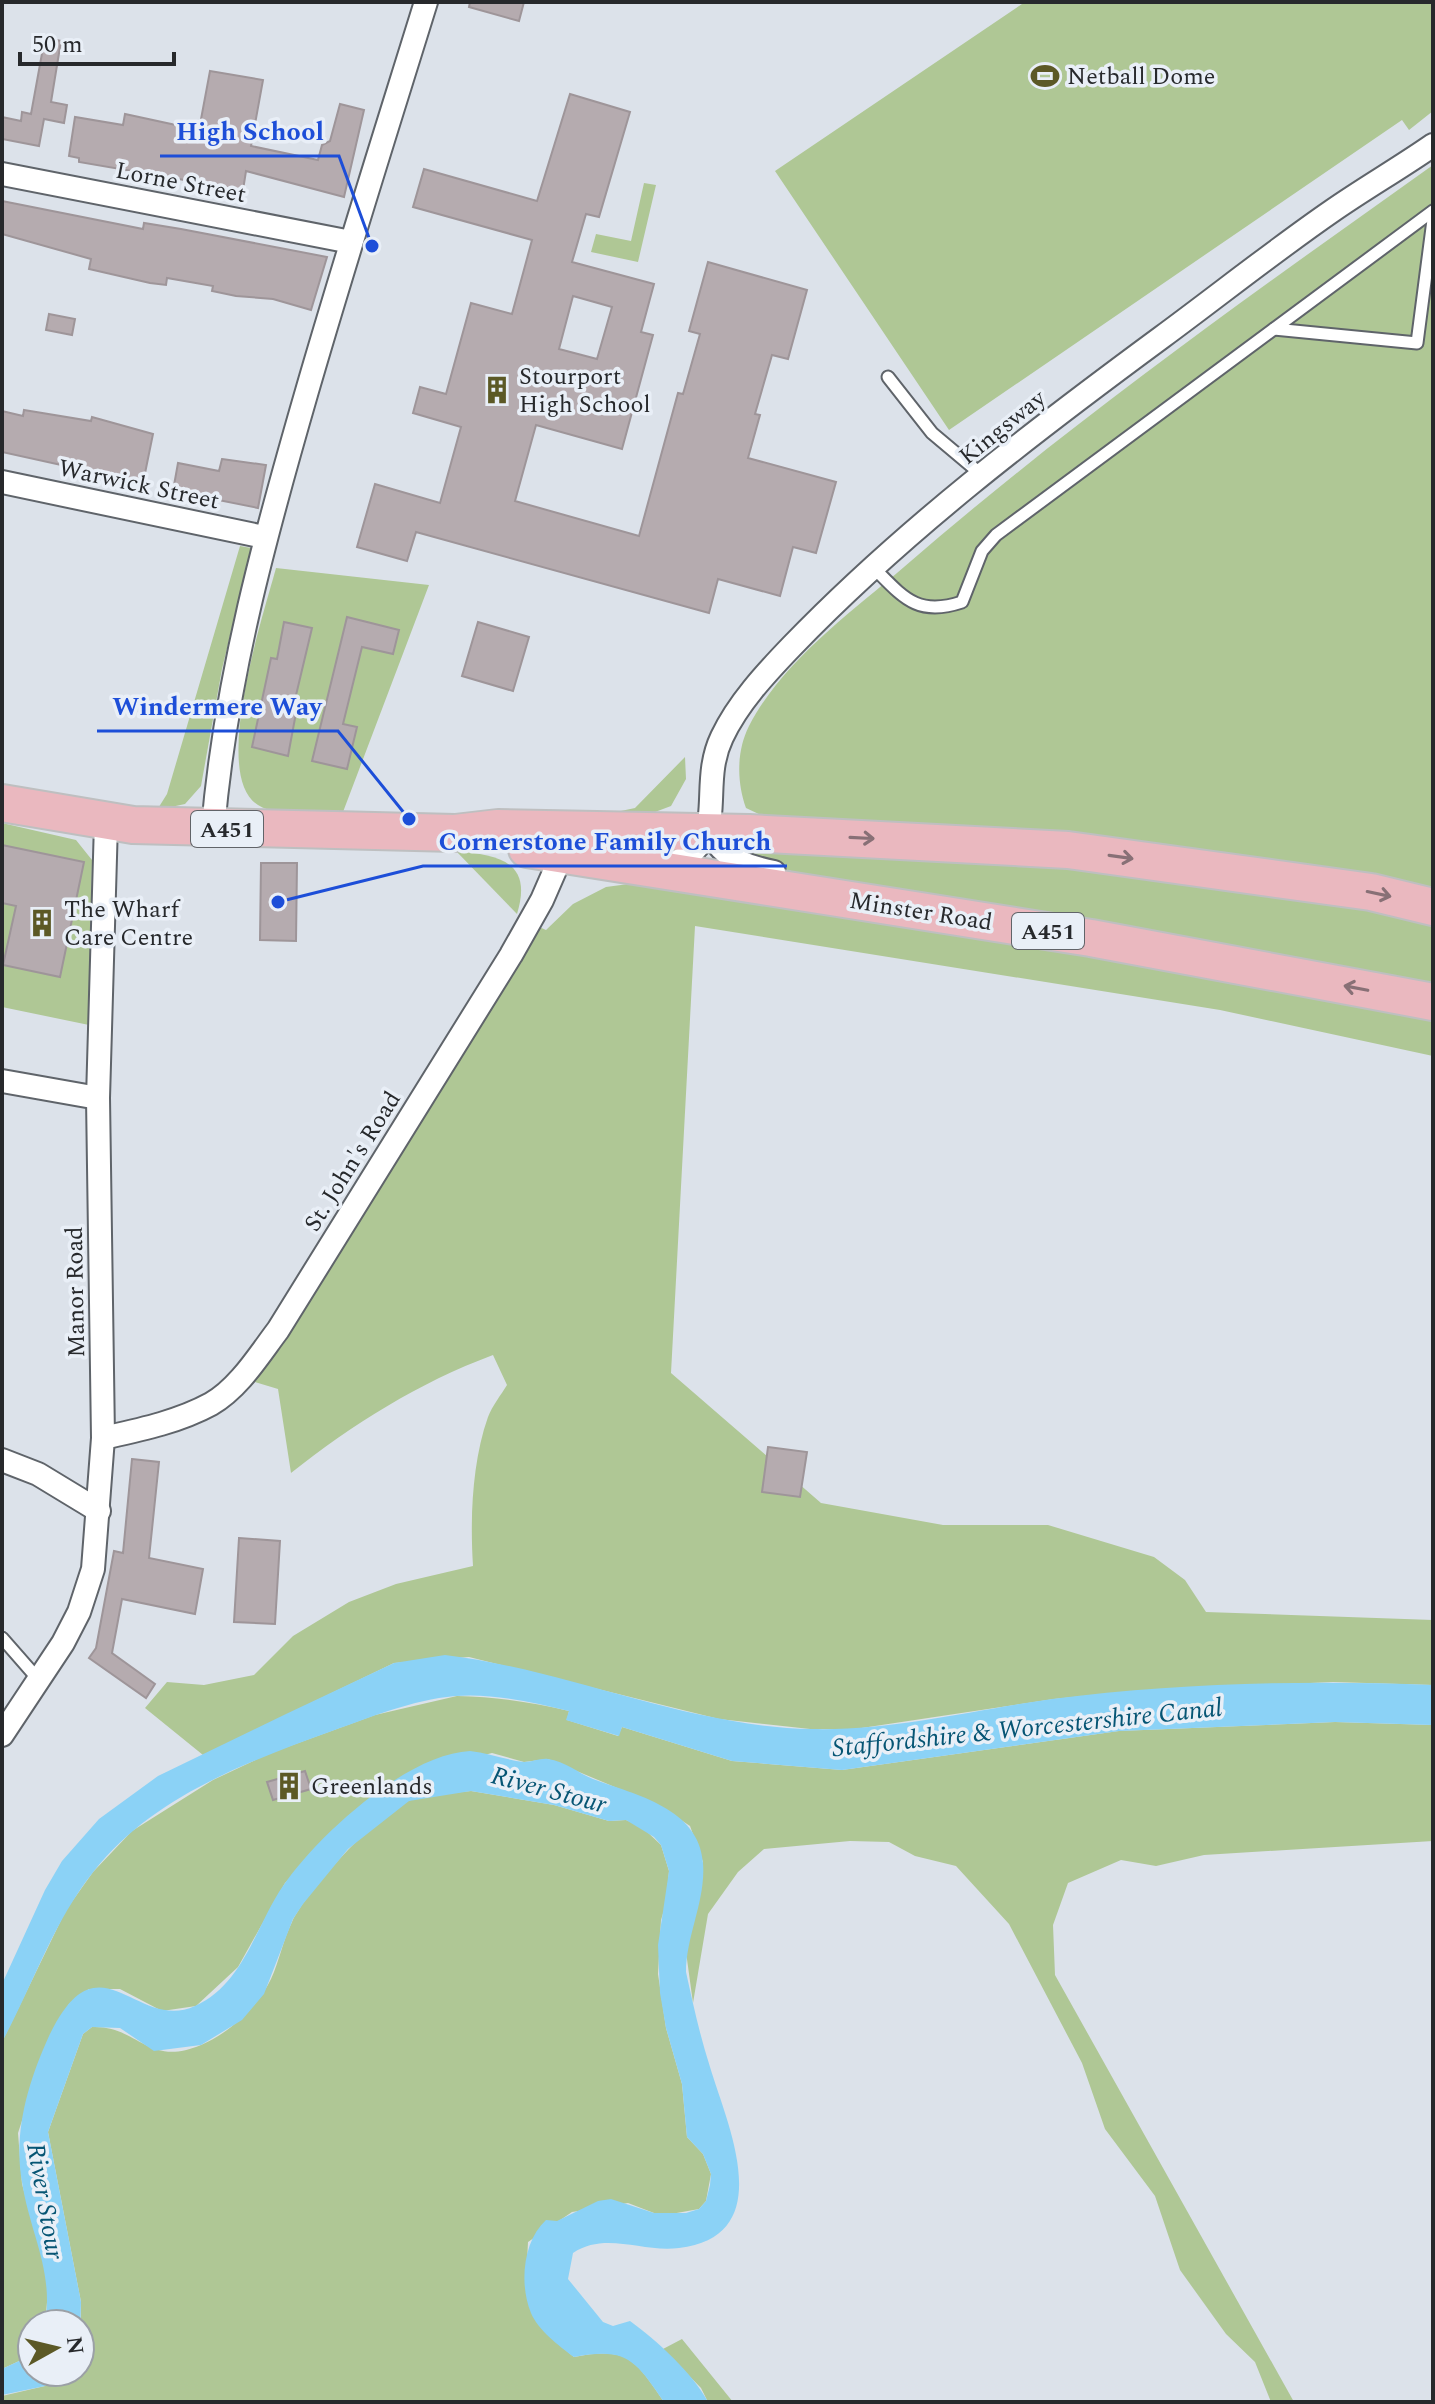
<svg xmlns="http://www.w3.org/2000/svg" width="1435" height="2404" font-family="Spectral,serif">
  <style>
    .green { fill: #afc795 }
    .water { fill: #8bd2f6 }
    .building { fill: #b5abaf; stroke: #9e9599; stroke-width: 2; fill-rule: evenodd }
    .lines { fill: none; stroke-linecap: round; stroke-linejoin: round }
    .lane-casing { stroke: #5f646a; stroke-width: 15 }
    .street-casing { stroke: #5f646a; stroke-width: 26 }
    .primary-casing { stroke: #bebfc0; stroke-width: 40 }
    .lane { stroke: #fff; stroke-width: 11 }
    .street { stroke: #fff; stroke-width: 22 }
    .primary { stroke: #eab8bf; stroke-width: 36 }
    .oneway { stroke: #887076 }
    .labels { text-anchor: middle; stroke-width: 7; stroke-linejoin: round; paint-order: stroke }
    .shield { fill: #e9eff7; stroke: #616469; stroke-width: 2 }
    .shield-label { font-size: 22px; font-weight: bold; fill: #27292c }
    .poi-label { font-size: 24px; fill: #27292c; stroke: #e9eff7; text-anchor: start }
    .street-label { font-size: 24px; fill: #27292c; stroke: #e9eff7 }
    .water-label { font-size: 26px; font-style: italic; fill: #065574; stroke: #e9eff7 }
    .leader { fill: none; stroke: #1d4ed8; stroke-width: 3 }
    .callout-dot { fill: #1d4ed8; stroke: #e9eff7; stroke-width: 3 }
    .callout-label { font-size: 26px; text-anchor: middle; font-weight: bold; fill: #1d4ed8; stroke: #e9eff7; stroke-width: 7; stroke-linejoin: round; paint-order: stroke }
  </style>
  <rect width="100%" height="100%" fill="#dce2ea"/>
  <g class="green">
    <path d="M 1025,2 L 1433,2 L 1433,111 L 1409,130 L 1402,120 L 949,430 L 775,171 Z"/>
    <path d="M 1433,165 L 1433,1056 L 1220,1010 L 695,926 L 671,1373 L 821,1503 L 943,1525 L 1048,1525 L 1154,1557 L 1185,1580 L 1206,1612 L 1433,1620 L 1433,1685 L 1333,1682 L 1134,1691 L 1054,1699 L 855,1729 L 810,1729 L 719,1719 L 469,1657 L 394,1663 L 203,1755 L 145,1708 L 167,1682 L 204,1685 L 254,1675 L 293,1636 L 349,1602 L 396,1584 L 473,1566 C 470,1519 472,1462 488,1417 C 492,1406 501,1395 507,1385 L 493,1355 C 418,1383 353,1424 291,1473 L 278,1389 L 241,1378 L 530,923 L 546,930 L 573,904 L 606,887 L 636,883 L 827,881 L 770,865 L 746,854 L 745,849 L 767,818 L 746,808 C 737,783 736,752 749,726 C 782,662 850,613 904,567 C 1071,422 1253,293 1433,165 Z"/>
    <path d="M 644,183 L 656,185 L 638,262 L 591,252 L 596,234 L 631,241 Z"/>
    <path d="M 240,546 L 251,548 L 222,669 L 201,786 L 185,804 L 157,810 L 167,794 Z"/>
    <path d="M 276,568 L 429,585 L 343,812 C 318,812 281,819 258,805 C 210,776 264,613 276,568 Z"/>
    <path d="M 685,757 L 686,779 L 671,806 L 647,815 L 602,815 L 635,808 Z"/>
    <path d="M 2,823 L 76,840 L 92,860 L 89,1025 L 2,1007 L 2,903 L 16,906 L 3,965 L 60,977 L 84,863 L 2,845 Z"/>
    <path d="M 456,851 C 500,855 533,862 517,914 Z"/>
    <path d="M 457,1696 C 496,1697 532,1702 569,1711 L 567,1720 L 618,1736 L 622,1727 L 732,1761 L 842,1770 L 1119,1731 L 1335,1722 L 1433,1725 L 1433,1841 L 1204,1855 L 1156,1866 L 1121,1860 L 1068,1883 L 1053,1925 L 1055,1975 L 1294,2402 L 1271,2402 L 1255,2362 L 1226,2334 L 1180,2270 L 1155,2196 L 1105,2129 L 1082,2063 L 1009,1924 L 956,1866 L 915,1856 L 889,1842 L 850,1841 L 764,1849 L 738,1872 L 708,1914 L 693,2003 L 686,1952 L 703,1862 L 690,1826 L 660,1806 L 548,1759 L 524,1762 L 492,1753 L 403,1776 L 363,1804 L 285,1883 L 238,1967 L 196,2006 L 162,2011 L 120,1989 L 89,1989 L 69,2004 L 49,2038 L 18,2133 L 22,2184 L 49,2281 L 45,2324 L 32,2324 L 32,2355 L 2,2369 L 2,2042 L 66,1910 L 93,1872 L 132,1831 L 213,1780 L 268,1754 L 375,1715 Z"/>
    <path d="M 471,1791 L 554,1805 L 609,1821 L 626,1820 L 642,1827 L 661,1845 L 669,1871 L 666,1904 L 661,1920 L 658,1974 L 666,2028 L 682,2084 L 687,2137 L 703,2154 L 711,2174 L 706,2201 L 699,2209 L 671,2214 L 654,2213 L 628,2203 L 572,2212 L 528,2242 C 525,2300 527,2319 574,2357 C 628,2347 634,2358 664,2402 L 2,2402 L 2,2396 L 45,2386 L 63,2372 L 80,2372 L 81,2302 L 48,2132 L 83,2034 L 92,2027 C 138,2025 147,2068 201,2045 C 229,2033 257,2008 271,1979 C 279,1962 283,1940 292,1922 C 307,1890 378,1812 411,1800 C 429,1794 452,1793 471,1791 Z"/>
    <path d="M 682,2339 L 733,2402 L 708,2402 L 701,2388 L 663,2349 Z"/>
  </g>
  <g class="water">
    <path d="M 445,1655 C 569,1670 687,1727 812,1729 C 893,1731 972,1710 1052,1699 C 1178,1683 1307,1680 1433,1685 L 1433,1725 L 1335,1722 L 1119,1731 L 842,1770 L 732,1761 L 622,1727 L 619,1736 L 566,1720 L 569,1711 C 532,1702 492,1693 455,1696 C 412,1700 371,1717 332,1731 C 247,1762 152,1797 94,1871 C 53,1922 33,1985 2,2042 L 2,1984 L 45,1890 L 62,1861 L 99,1819 L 158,1776 L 286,1714 L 394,1663 Z"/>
    <path d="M 470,1751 C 488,1753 506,1760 524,1762 C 532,1762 541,1758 548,1759 C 565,1761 578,1773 593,1779 C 636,1795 699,1808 703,1863 C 706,1900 686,1936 686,1972 C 693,2004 700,2036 710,2067 C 727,2124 780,2236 679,2248 C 643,2253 606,2231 573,2253 L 568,2279 L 603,2322 L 613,2326 L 630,2321 C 656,2340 693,2373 708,2402 L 664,2402 C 635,2360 627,2347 574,2357 C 559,2346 538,2330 531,2313 C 519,2284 523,2241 546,2220 L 557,2221 L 598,2201 L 611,2199 L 654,2213 L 686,2213 L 699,2209 L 706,2201 L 710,2185 L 711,2174 L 703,2154 L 687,2137 L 682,2084 L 666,2028 L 660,1993 L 658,1945 L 669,1871 L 661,1845 L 654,1837 L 626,1820 L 609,1821 L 554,1805 L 471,1791 L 409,1801 L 348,1849 L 303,1904 L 293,1919 L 264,1994 L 242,2020 L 201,2045 L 154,2051 L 120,2028 L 92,2027 L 83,2034 L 48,2132 L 81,2302 L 80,2337 L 80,2324 L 45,2324 C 54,2270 30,2234 22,2182 C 13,2133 28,2082 49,2036 C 99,1931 136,2033 195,2006 C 244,1984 256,1925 283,1886 C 318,1835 407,1754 470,1751 Z"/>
    <path d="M 32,2355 L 32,2372 L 63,2372 L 45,2386 L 2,2395 L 2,2369 Z"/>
  </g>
  <g class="building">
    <path d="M 470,2 L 524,2 L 519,21 L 469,7 Z"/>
    <path d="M 45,37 L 61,41 L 51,102 L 67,105 L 64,123 L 44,119 L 39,146 L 2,139 L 2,117 L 21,121 L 22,112 L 31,114 Z"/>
    <path d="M 210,71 L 263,80 L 251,146 L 318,160 L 322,145 L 330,141 L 340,104 L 364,110 L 344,197 L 246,171 L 243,190 L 79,162 L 79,158 L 69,156 L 75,117 L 123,125 L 125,114 L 199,130 Z"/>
    <path d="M 570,94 L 630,112 L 599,217 L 586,214 L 572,262 L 654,284 L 641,332 L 653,335 L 622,449 L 536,425 L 515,501 L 639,536 L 678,393 L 683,394 L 700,334 L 689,331 L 708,262 L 807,290 L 788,359 L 772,355 L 755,414 L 760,415 L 748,458 L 836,482 L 816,553 L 793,547 L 780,596 L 718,579 L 709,613 L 416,532 L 407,561 L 357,547 L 375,484 L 440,503 L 461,427 L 413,413 L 420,387 L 446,394 L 471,303 L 512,314 L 532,240 L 413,207 L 424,169 L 537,201 ZM 573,296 L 612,307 L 597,359 L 559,349 Z"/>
    <path d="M 2,201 L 143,229 L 144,223 L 181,229 L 327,257 L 311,310 L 273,299 L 236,296 L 212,291 L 213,286 L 167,278 L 166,285 L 150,283 L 89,269 L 91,259 L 2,234 Z"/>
    <path d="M 49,314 L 75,319 L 72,335 L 46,330 Z"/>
    <path d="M 24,410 L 91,421 L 92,417 L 153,434 L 143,483 L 2,452 L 2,411 L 23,416 Z"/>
    <path d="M 222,459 L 266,465 L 258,508 L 173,491 L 178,463 L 219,471 Z"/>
    <path d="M 347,617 L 399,630 L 393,654 L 362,647 L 343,724 L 357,727 L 347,769 L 312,761 Z"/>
    <path d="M 284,622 L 312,628 L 292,712 L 296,713 L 288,756 L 252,747 L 271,658 L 277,659 Z"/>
    <path d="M 478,622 L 529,637 L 513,691 L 462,676 Z"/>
    <path d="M 2,845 L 84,862 L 60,977 L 3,965 L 16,906 L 2,903 Z"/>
    <path d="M 261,863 L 297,863 L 296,941 L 260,940 Z"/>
    <path d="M 768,1447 L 807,1452 L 800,1497 L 762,1492 Z"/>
    <path d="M 132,1459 L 159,1462 L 149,1558 L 203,1569 L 195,1614 L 122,1599 L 112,1653 L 155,1684 L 146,1698 L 89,1658 L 96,1648 L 114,1551 L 123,1553 Z"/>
    <path d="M 239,1538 L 280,1541 L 275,1624 L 234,1622 Z"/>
    <path d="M 305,1771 L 311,1789 L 273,1800 L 267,1782 Z"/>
  </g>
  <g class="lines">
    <defs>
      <g id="lane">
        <path d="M 1274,329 L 1417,343 L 1433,220"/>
        <path d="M 888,377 L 932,433 L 982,475"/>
        <path d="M 873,567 C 903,597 917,617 962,602 L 982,551 L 996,535 L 1433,211"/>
        <path d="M 2,1638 L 38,1679"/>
      </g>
      <g id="street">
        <path d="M 2,174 L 351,242"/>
        <path d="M 2,482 L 264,537"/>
        <path d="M 213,828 C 226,677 265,536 307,391 C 345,260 386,131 426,2"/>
        <path d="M 709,832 C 725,859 744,866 774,872"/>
        <path d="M 663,867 C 736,844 696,791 722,737 C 738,703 766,673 792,646 C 903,531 1033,432 1162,337 C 1219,295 1274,251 1332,211 C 1365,188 1400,168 1433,145"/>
        <path d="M 2,1081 L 98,1098"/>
        <path d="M 103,1438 C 139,1430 178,1422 211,1404 C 239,1388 259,1355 278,1330 L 511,955 L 542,900 L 566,845"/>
        <path d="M 2,1460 L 38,1474 L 99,1511"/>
        <path d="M 2,1735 L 63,1643 L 79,1612 L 93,1569 L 103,1438 L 98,1098 L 106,823"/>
      </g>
      <g id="primary">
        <path d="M 2,803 L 133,825 L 455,833 L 498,828 L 749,833 L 1068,850 L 1371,892 L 1433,907"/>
        <path d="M 527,849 L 1091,938 L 1433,1002"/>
      </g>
    </defs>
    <use href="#lane" class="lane-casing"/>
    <use href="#street" class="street-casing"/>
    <use href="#primary" class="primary-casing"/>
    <use href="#lane" class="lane"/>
    <use href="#street" class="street"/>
    <use href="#primary" class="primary"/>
  </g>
  <defs><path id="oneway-shaft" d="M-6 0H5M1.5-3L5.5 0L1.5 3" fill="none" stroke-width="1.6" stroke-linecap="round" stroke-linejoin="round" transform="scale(2)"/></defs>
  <g class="oneway">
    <use href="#oneway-shaft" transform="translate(862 838) rotate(3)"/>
    <use href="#oneway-shaft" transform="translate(1121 857) rotate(8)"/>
    <use href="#oneway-shaft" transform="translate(1379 894) rotate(12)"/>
    <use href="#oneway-shaft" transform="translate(1356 988) rotate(-169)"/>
  </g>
  <defs>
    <symbol id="stadium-bare" viewBox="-9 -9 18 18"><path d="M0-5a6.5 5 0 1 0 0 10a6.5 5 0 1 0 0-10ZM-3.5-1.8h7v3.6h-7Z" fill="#5c5926" stroke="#e9eff7" stroke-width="2.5" paint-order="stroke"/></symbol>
    <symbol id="building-bare" viewBox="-9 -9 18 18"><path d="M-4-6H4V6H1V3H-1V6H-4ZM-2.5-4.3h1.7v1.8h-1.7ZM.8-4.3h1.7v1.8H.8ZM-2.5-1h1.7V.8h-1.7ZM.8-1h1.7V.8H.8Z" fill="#5c5926" stroke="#e9eff7" stroke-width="2.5" paint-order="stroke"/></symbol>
  </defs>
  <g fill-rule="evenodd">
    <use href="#stadium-bare" x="1025" y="56" width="40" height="40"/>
    <use href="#building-bare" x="477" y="370" width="40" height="40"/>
    <use href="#building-bare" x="22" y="903" width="40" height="40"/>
    <use href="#building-bare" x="269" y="1766" width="40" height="40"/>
  </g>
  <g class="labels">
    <g class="shield">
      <rect x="191" y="811" width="72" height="36" rx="6"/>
      <rect x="1012" y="913" width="72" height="36" rx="6"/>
    </g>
    <g class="shield-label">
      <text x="227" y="837">A451</text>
      <text x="1048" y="939">A451</text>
    </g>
    <g class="poi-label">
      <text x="1067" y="84">Netball Dome</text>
      <text x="519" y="384">Stourport<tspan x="519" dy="28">High School</tspan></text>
      <text x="64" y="917">The Wharf<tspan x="64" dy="28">Care Centre</tspan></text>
      <text x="311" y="1794">Greenlands</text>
    </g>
    <g class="street-label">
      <text transform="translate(181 182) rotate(11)" y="8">Lorne Street</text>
      <text transform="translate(1002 427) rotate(-39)" y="8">Kingsway</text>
      <text transform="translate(139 484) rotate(12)" y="8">Warwick Street</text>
      <text transform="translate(921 911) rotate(9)" y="8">Minster Road</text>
      <text transform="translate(352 1161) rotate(-58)" y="8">St. John's Road</text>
      <text transform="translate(75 1292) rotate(-91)" y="8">Manor Road</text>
    </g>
    <g class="water-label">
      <text transform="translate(1027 1727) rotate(-6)" y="9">Staffordshire &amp; Worcestershire Canal</text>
      <text transform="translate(549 1789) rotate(15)" y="9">River Stour</text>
      <text transform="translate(46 2201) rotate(80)" y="9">River Stour</text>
    </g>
  </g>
  <path class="leader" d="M372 246L339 156H160M409 819L338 731H97M278 902L423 866H787"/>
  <g class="callout-dot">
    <circle cx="372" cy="246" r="8"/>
    <circle cx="409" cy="819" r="8"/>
    <circle cx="278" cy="902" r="8"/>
  </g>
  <g class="callout-label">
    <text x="250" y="140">High School</text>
    <text x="217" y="715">Windermere Way</text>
    <text x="605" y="850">Cornerstone Family Church</text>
  </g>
  <rect width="1435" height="2404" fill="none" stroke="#27292c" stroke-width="8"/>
  <g transform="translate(56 2348) rotate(82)"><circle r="38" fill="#e9eff7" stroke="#9ba0a6" stroke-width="2"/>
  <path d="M0-6L14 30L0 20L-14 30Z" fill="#5c5926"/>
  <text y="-12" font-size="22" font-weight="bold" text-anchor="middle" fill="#27292c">N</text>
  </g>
  <path d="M20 52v12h154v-12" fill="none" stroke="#27292c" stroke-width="4"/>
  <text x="32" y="52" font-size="24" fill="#27292c" stroke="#e9eff7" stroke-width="6" paint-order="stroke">50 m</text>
</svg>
